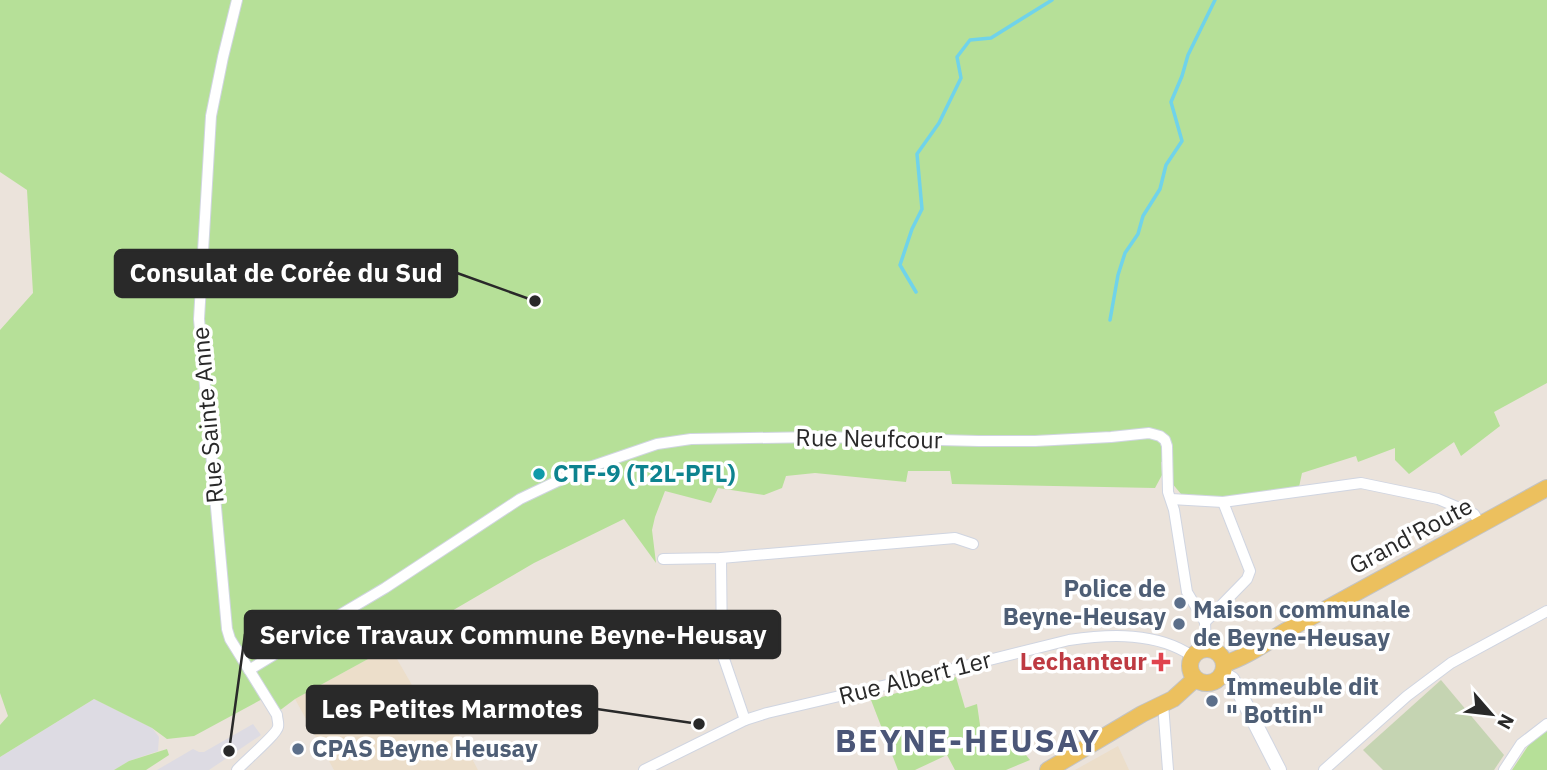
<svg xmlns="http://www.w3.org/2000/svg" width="1547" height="770" font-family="'IBM Plex Sans',sans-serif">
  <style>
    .industrial { fill: #dddbe3 }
    .education { fill: #ecdeca }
    .green { fill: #b6e098 }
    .cemetery { fill: #c5d4b2 }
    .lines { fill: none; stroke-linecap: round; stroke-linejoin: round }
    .stream { stroke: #70d3ea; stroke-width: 3.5 }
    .street-casing { stroke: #d0d5e1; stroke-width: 12 }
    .secondary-casing { stroke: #d0d5e1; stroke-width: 16 }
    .primary-casing { stroke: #c3c3c3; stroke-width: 18 }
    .street { stroke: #fff; stroke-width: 10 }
    .secondary { stroke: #fff; stroke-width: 14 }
    .primary { stroke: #ecc05e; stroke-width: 16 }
    .culture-dot { fill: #0f9aa8; stroke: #fff; stroke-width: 2.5 }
    .service-dot { fill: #5c6f8a; stroke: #fff; stroke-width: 2.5 }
    .health-dot { fill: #e0444e; stroke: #fff; stroke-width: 2.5 }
    .labels { text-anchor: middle; stroke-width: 7; stroke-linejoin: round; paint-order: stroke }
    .street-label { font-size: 24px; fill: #292929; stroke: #fff }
    .culture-label { font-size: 24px; font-weight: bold; fill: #0d838f; stroke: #fff; text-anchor: start }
    .service-label { font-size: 24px; font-weight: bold; fill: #4e5e75; stroke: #fff; text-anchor: start }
    .health-label { font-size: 24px; font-weight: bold; fill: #be3a42; stroke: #fff; text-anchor: end }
    .district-label { font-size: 32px; font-weight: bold; letter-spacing: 2px; fill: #4b5678; stroke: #fff }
    .leader { fill: none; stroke: #292929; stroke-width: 2.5 }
    .callout-dot { fill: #292929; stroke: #fff; stroke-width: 2.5 }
    .callout { fill: #292929; stroke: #292929; stroke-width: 2.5 }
    .callout-label { font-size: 26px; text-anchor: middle; font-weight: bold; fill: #fff }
  </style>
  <rect width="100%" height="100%" fill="#ebe3db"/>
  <g class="industrial">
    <path d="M 94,699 L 152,728 L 159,737 L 158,751 L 129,761 L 114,770 L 0,770 L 0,757 Z"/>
    <path d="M 253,724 L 261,735 L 209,770 L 157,770 L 193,749 L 199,752 L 204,752 Z"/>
  </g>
  <g class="education">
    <path d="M 390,647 L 427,711 L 442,702 L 478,770 L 334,770 L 295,699 Z"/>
    <path d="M 1118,746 L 1129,770 L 1075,770 Z"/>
  </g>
  <g class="green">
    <path d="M 0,0 L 1547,0 L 1547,383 L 1494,412 L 1500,426 L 1461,456 L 1454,442 L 1409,474 L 1395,460 L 1395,448 L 1358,462 L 1356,456 L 1302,473 L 1299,487 L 1227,497 L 1181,494 L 1171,482 L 1171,461 L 1161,462 L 1162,475 L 1155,488 L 952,484 L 950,471 L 908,471 L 906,482 L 815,473 L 786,476 L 782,488 L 764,495 L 718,488 L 711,503 L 665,491 L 655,517 L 652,530 L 656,563 L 624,519 L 534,563 L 390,647 L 295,699 L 279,711 L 266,697 L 194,736 L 167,739 L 152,728 L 94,699 L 0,757 L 0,725 L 8,716 L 0,693 L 0,330 L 33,293 L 27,190 L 0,172 Z"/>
    <path d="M 956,677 L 965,708 L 977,704 L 983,746 L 1017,744 L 1030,760 L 1006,770 L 955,770 L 947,755 L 915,770 L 898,770 L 871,700 Z"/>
    <path d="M 1547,731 L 1547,770 L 1512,770 L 1530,743 Z"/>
    <path d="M 167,749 L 169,755 L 146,770 L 114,770 L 129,761 Z"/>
  </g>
  <path class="cemetery" d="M 1441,680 L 1504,755 L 1494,770 L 1383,770 L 1363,750 Z"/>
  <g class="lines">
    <g class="stream">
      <path d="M 916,292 L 900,265 L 912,229 L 922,209 L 917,154 L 939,123 L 961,78 L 957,57 L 970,40 L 991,38 L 1052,0"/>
      <path d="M 1110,320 L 1118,275 L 1125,253 L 1138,234 L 1143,216 L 1160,189 L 1166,165 L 1182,141 L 1171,102 L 1182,76 L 1188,55 L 1215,0"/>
    </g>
    <defs>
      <g id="street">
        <path d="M 237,0 L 223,57 L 211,116 L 199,319 L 227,629 L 230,639 L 277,715 C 277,719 279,723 278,727 C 277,734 244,762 237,770"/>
        <path d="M 1171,499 L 1223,502 L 1361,483 L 1438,499 L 1474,514 L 1481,525"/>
        <path d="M 721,558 L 722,653 L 745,720"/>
        <path d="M 663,559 L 721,558 L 955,538 L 973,544"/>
        <path d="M 1205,622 L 1247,579 L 1250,571 L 1223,502"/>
        <path d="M 249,670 L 331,620 L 385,588 L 520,499 L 581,470 L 657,444 L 691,439 L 819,437 L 979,441 L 1035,441 L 1111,437 L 1149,433 L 1160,436 L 1165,440 L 1167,446 L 1168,492 L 1174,510 L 1187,592 L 1205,622 L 1206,649"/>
        <path d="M 1163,704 L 1168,770"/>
        <path d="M 644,770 L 745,720 L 767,713 L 925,676 L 1069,640 C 1110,634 1157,632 1192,656"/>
        <path d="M 1324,770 L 1407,696 L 1451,663 L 1547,611"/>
        <path d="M 1504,770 L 1521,744 L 1547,724"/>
      </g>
      <path id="secondary" d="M 1222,673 L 1232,679 L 1235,684 L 1279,770"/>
      <g id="primary">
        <circle cx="1207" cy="666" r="17"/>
        <path d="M 1224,664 C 1246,657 1264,644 1284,632 C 1296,625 1307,619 1319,613 L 1547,488"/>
        <path d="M 1048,770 L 1142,714 L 1173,699 L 1195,679"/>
      </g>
    </defs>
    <use href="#street" class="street-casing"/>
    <use href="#secondary" class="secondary-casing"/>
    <use href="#primary" class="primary-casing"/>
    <use href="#street" class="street"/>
    <use href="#secondary" class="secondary"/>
    <use href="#primary" class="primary"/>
  </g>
  <circle class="culture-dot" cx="539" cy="474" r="7"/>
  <g class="service-dot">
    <circle cx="1180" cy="603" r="7"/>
    <circle cx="1179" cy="624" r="7"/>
    <circle cx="1212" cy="701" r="7"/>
    <circle cx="298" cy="749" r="7"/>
  </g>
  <path class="health-dot" d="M1157.5 651.5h7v7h7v7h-7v7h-7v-7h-7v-7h7z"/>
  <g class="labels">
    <g class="street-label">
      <text transform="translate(208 415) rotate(-95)" y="8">Rue Sainte Anne</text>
      <text transform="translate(869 439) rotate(1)" y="8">Rue Neufcour</text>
      <text transform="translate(1411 536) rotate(-28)" y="8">Grand'Route</text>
      <text transform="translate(915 678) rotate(-14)" y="8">Rue Albert 1er</text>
    </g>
    <g class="culture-label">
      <text x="553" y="482">CTF-9 (T2L-PFL)</text>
    </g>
    <g class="service-label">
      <text x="1166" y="597" text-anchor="end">Police de<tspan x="1166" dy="28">Beyne-Heusay</tspan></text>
      <text x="1193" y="618">Maison communale<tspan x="1193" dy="28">de Beyne-Heusay</tspan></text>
      <text x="1226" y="695">Immeuble dit<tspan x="1226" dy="28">" Bottin"</tspan></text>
      <text x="312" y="757">CPAS Beyne Heusay</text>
    </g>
    <g class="health-label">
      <text x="1147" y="670">Lechanteur</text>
    </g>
    <g class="district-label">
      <text x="968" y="752">BEYNE-HEUSAY</text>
    </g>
  </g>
  <path class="leader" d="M535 301L457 273M229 751L245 634M699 724L597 709"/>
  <g class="callout-dot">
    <circle cx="535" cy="301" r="7"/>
    <circle cx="229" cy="751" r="7"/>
    <circle cx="699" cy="724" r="7"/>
  </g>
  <g class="callout">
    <rect x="115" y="250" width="342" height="47" rx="7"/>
    <rect x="245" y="611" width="535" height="47" rx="7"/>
    <rect x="307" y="686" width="290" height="47" rx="7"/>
  </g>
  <g class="callout-label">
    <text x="286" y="282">Consulat de Corée du Sud</text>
    <text x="513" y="644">Service Travaux Commune Beyne-Heusay</text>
    <text x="452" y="718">Les Petites Marmotes</text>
  </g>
  <g transform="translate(1491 714) rotate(118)" stroke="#ffffff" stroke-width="5" paint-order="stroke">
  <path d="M0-5L12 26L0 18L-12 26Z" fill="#292929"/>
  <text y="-10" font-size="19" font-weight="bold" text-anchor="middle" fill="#292929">N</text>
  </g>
</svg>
